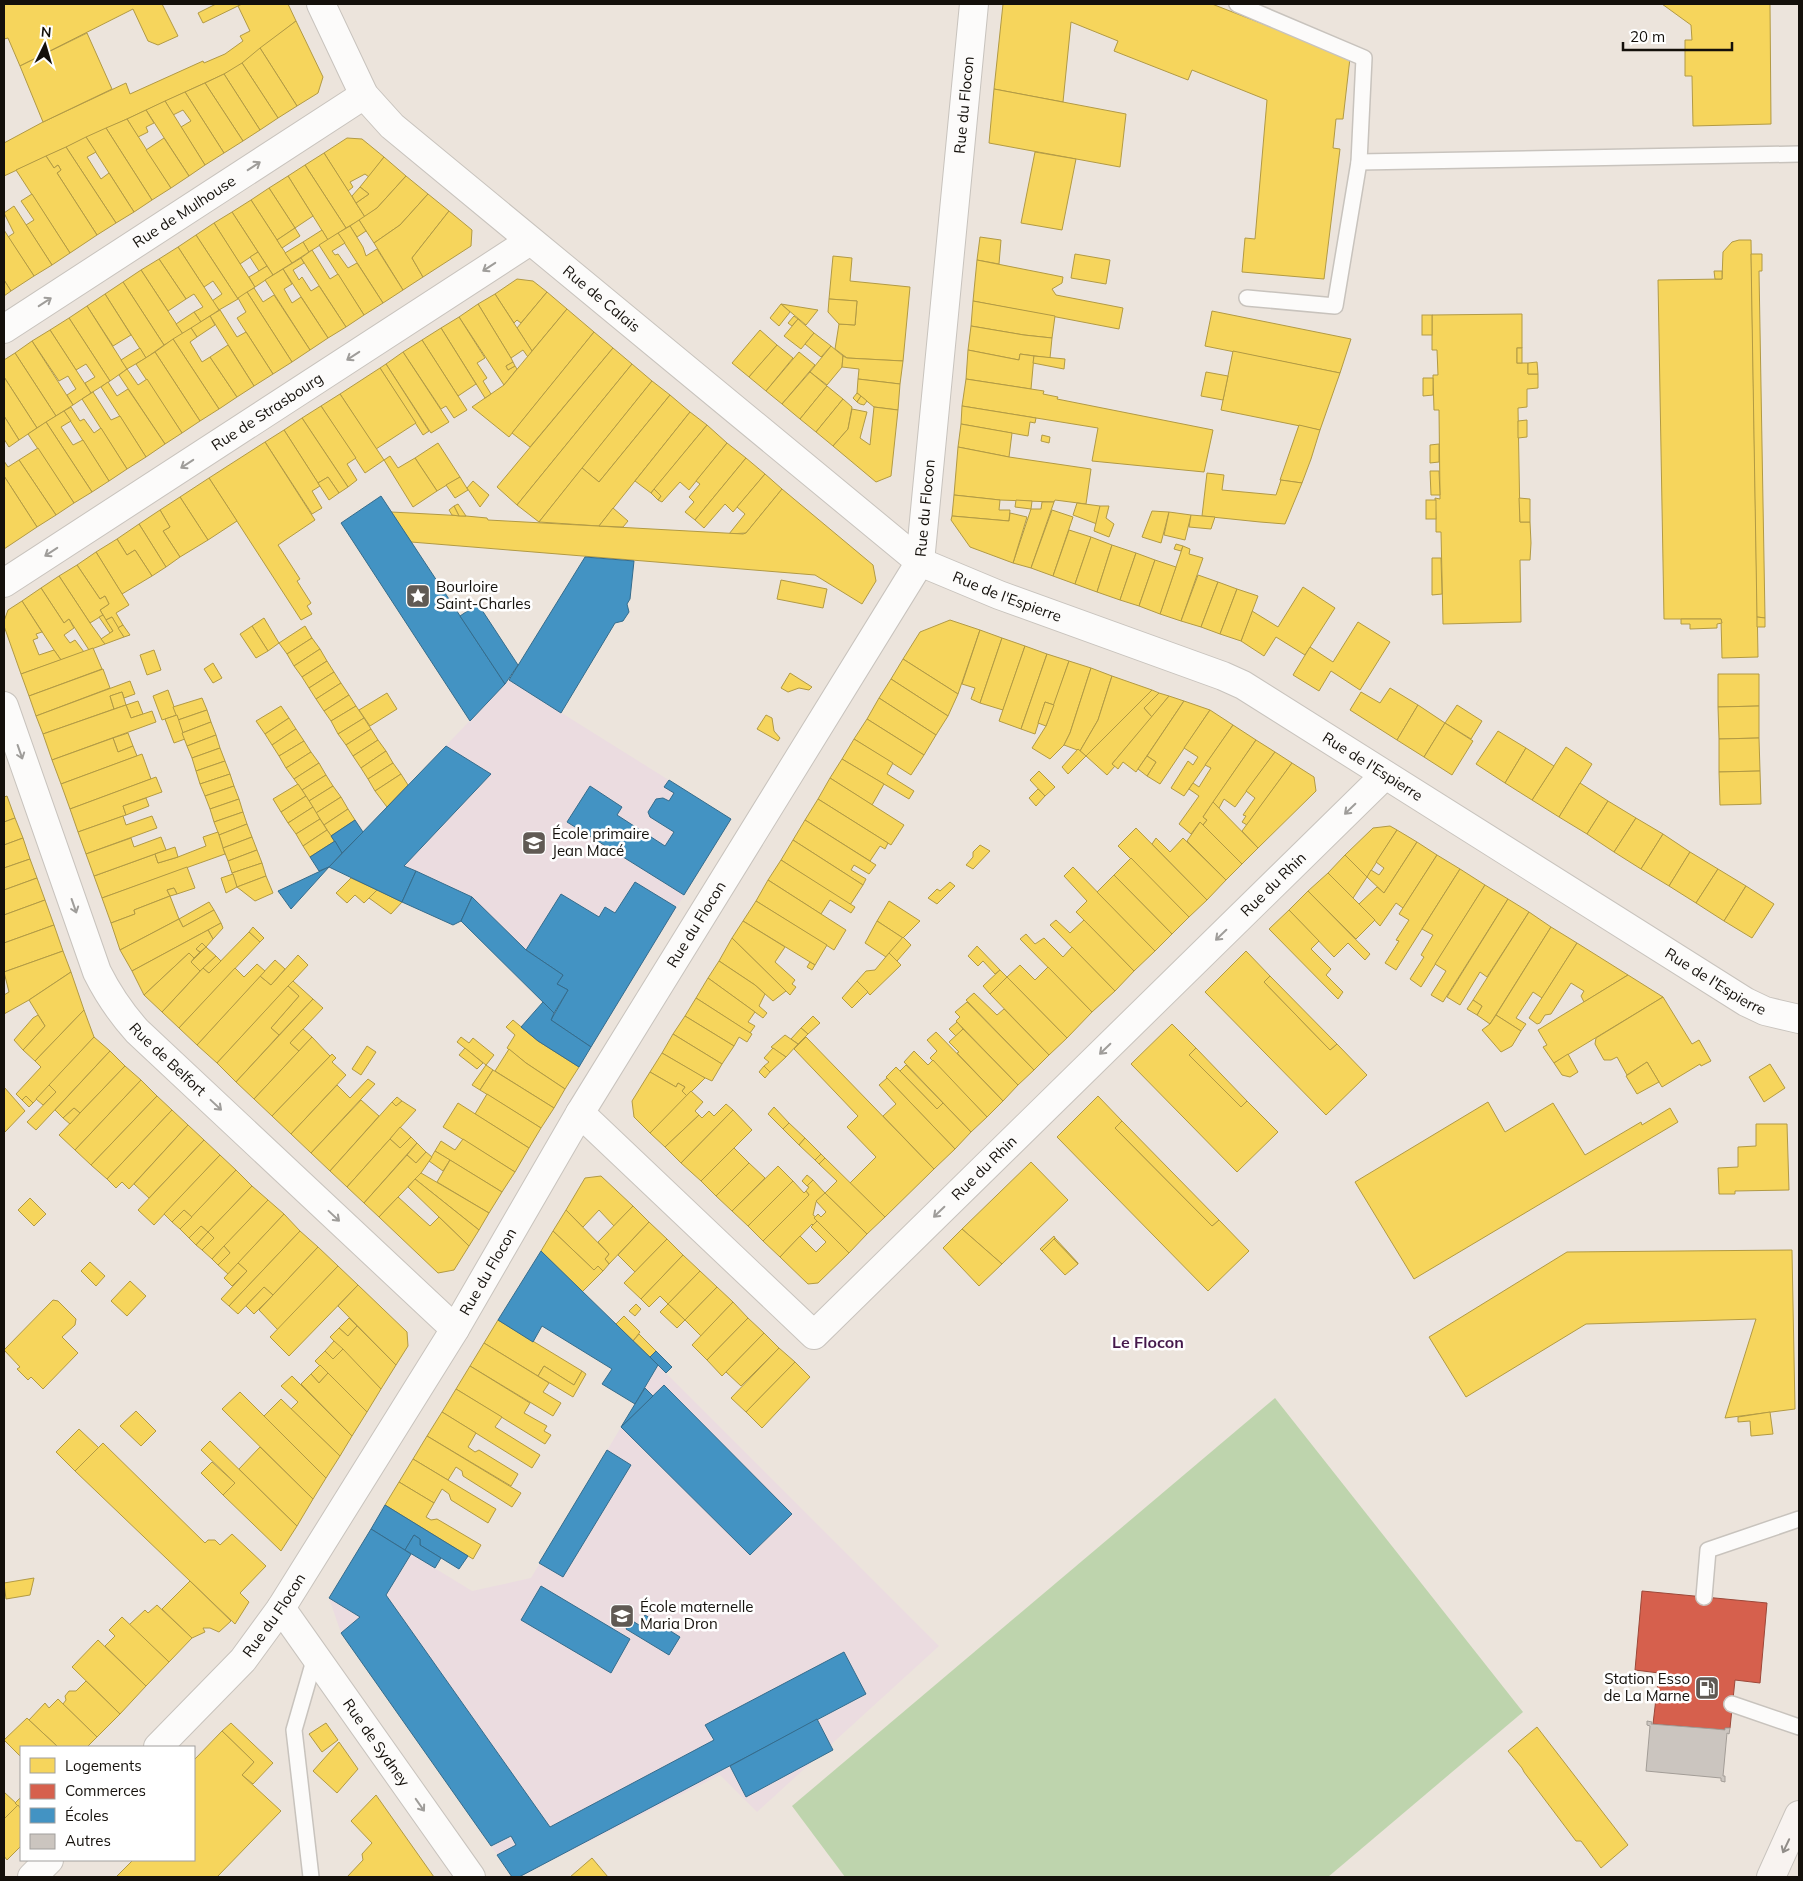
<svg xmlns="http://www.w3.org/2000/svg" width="1803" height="1881" font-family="Mulish,sans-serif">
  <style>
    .education { fill: #ebdce0 }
    .green { fill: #bed4ad }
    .homes { fill: #f6d55c; stroke: #b29a44 }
    .shops { fill: #d6604d; stroke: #9c4839 }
    .schools { fill: #4393c3; stroke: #356c8c }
    .building { fill: #cbc5bf; stroke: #a39d97 }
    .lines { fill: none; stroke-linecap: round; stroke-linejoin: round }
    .service-casing { stroke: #c8c3bd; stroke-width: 18 }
    .minor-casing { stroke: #c8c3bd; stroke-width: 30 }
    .tertiary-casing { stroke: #c8c3bd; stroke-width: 30 }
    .secondary-casing { stroke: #c8c3bd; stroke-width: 30 }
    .service { stroke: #fcfbfa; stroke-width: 15 }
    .minor { stroke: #fcfbfa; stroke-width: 28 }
    .tertiary { stroke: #fcfbfa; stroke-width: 28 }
    .secondary { stroke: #f8f3f0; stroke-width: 28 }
    .oneway { stroke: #9f9d9a }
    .oneway2 { stroke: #918d89 }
    .labels { text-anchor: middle; stroke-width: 5; stroke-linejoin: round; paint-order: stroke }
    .street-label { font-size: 15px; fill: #14100b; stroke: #fff }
    .poi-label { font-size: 15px; fill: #14100b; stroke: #fff; text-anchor: start }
    .neighbourhood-label { font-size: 16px; font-weight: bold; fill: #45194b; stroke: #fff }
  </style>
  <rect width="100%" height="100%" fill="#ece4dc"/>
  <g class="education">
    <path d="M 509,680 L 731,819 L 591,1047 L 551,1020 L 554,1013 L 461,921 L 453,925 L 329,867 Z"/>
    <path d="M 658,1365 L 939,1646 L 757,1812 L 720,1775 L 519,1877 L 513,1877 L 341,1633 L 329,1598 L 371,1529 L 472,1591 L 531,1578 Z"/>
  </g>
  <path class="green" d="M 1275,1398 L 1523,1712 L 1328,1877 L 845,1877 L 792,1806 Z"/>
  <g class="homes">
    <path d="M 7,4 L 162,4 L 178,36 L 158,45 L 148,41 L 133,9 L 20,66 L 8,38 L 4,39 L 4,5 Z"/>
    <path d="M 216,4 L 242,4 L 203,23 L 198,13 Z"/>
    <path d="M 242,4 L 288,4 L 296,21 L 235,69 L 4,176 L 4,143 L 43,122 L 126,83 L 130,94 L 203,61 L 204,63 L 225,54 L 243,41 L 240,36 L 250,31 L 238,6 Z"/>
    <path d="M 1003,4 L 1212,4 L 1350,58 L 1343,119 L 1336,119 L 1333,148 L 1340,149 L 1324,279 L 1242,272 L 1245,238 L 1255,239 L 1267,100 L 1192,70 L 1188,80 L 1114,51 L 1118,41 L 1071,22 L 1063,102 L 994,89 Z"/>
    <path d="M 1662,4 L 1770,4 L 1771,124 L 1693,126 L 1692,76 L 1685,76 L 1685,40 L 1692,40 L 1691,25 Z"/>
    <path d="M 296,21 L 323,77 L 318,93 L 297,106 L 260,48 Z"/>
    <path d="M 87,33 L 112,89 L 43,122 L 20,66 Z"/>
    <path d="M 260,48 L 297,106 L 278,118 L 242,63 Z"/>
    <path d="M 242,63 L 278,118 L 260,130 L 224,74 Z"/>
    <path d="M 224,74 L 260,130 L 243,141 L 205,83 Z"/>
    <path d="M 205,83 L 243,141 L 224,153 L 185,92 Z"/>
    <path d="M 994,89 L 1126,114 L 1120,167 L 989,143 Z"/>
    <path d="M 185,92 L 224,153 L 205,165 L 181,127 L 191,121 L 183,110 L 173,115 L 165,101 Z"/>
    <path d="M 165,101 L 205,165 L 189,176 L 146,110 Z"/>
    <path d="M 146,110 L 154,123 L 146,127 L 148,132 L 138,137 L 127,119 Z"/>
    <path d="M 127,119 L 171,188 L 152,200 L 106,128 Z"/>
    <path d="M 106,128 L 152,200 L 134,212 L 86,137 Z"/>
    <path d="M 86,137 L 96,152 L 87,157 L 101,179 L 109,173 L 134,212 L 116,223 L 66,147 Z"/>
    <path d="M 164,138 L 189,176 L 171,188 L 146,150 Z"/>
    <path d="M 347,138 L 362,139 L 384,157 L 369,177 L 365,174 L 350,182 L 353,187 L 348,191 L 324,153 Z"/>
    <path d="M 66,147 L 116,223 L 97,235 L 57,173 L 61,170 L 58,165 L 54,168 L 46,156 Z"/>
    <path d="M 1035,152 L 1076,159 L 1062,230 L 1021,223 Z"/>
    <path d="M 324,153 L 365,217 L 346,228 L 305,165 Z"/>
    <path d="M 46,156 L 54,168 L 58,165 L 61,170 L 57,173 L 97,235 L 70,253 L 16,170 Z"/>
    <path d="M 384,157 L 406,176 L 377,208 L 365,217 L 356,203 L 369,194 L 360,187 Z"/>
    <path d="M 305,165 L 346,228 L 328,240 L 288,176 Z"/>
    <path d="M 288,176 L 313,216 L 295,228 L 269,188 Z"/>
    <path d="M 406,176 L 428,194 L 400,225 L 374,243 L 359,220 L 377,208 Z"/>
    <path d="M 360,187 L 369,194 L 356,203 L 352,196 Z"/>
    <path d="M 269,188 L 295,228 L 277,240 L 251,200 Z"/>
    <path d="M 32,194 L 70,253 L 52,265 L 26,225 L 34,220 L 21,201 Z"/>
    <path d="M 428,194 L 449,211 L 412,258 L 423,277 L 403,290 L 374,243 L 400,225 Z"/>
    <path d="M 251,200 L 292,263 L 273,275 L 232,212 Z"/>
    <path d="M 14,206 L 52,265 L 34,276 L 8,237 L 14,233 L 4,213 Z"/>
    <path d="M 449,211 L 472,230 L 471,246 L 423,277 L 412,258 Z"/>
    <path d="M 232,212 L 258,252 L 240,264 L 214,223 Z"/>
    <path d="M 359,220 L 366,231 L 357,237 L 350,226 Z"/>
    <path d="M 214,223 L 255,287 L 238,299 L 196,235 Z"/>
    <path d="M 350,226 L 363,247 L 366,256 L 377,249 L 403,290 L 383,303 L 338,233 Z"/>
    <path d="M 295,228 L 300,236 L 282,248 L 277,240 Z"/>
    <path d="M 4,230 L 34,276 L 11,291 L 4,280 Z"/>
    <path d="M 322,230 L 328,240 L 309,252 L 303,242 Z"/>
    <path d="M 338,233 L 345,243 L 332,251 L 335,255 L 338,254 L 348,268 L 357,263 L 383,303 L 364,315 L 319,245 Z"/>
    <path d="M 196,235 L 238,299 L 219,310 L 212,301 L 222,294 L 213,281 L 204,287 L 178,247 Z"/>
    <path d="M 980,237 L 1001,240 L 999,264 L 977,260 Z"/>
    <path d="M 1739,240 L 1751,240 L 1758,657 L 1722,658 L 1721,619 L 1664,619 L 1658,280 L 1722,279 L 1723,252 L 1732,242 Z"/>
    <path d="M 303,242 L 309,252 L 292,263 L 285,253 Z"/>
    <path d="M 178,247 L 219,310 L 201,322 L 194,312 L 203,307 L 194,294 L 186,299 L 159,259 Z"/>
    <path d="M 312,250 L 330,279 L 338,274 L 364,315 L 346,327 L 301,258 Z"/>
    <path d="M 258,252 L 267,266 L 259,271 L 250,257 Z"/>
    <path d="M 1075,254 L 1110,260 L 1106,284 L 1071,278 Z"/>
    <path d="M 1751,254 L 1762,254 L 1762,271 L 1759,271 L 1765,618 L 1757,617 Z"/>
    <path d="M 833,256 L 852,258 L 850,281 L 910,287 L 903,361 L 847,358 L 835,349 L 839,324 L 855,325 L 857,301 L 829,299 Z"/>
    <path d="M 301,258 L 304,263 L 293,270 L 299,280 L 302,277 L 311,291 L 319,286 L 346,327 L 328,338 L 283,269 Z"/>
    <path d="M 159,259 L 186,299 L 168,311 L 141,270 Z"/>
    <path d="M 977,260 L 1063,277 L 1062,283 L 1052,289 L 1056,295 L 1123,308 L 1119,329 L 973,301 Z"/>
    <path d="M 267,266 L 273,275 L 255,287 L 249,277 Z"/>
    <path d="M 283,269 L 292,284 L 284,289 L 292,303 L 301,297 L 328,338 L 310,350 L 265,280 Z"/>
    <path d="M 141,270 L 183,334 L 164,345 L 123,282 Z"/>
    <path d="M 1714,271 L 1722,271 L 1722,279 L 1715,279 Z"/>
    <path d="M 517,279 L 533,281 L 547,292 L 521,323 L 517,320 L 514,323 L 495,294 Z"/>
    <path d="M 4,280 L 11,291 L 4,296 Z"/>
    <path d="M 123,282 L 164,345 L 146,358 L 105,294 Z"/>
    <path d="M 254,288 L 263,302 L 274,295 L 310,350 L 292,362 L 247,292 Z"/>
    <path d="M 247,292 L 292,362 L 273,374 L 237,318 L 246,312 L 238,298 Z"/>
    <path d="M 547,292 L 567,309 L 532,351 L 517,328 Z"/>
    <path d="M 105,294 L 131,335 L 113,346 L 87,306 Z"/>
    <path d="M 495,294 L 532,351 L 528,357 L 523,350 L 511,358 L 478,304 Z"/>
    <path d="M 829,299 L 857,301 L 855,325 L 839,324 L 828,312 Z"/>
    <path d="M 973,301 L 1055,316 L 1052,338 L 1024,335 L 971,326 Z"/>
    <path d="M 478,304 L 511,358 L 513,362 L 506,366 L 508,370 L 515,366 L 517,369 L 504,385 L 459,317 Z"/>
    <path d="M 781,304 L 818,310 L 806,325 Z"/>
    <path d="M 781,304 L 790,312 L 779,326 L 770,318 Z"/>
    <path d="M 87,306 L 127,369 L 110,381 L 69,318 Z"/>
    <path d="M 567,309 L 594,332 L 509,437 L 472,407 L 504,385 Z"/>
    <path d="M 220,310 L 237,337 L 246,332 L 273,374 L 254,386 L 210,316 Z"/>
    <path d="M 1212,311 L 1351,339 L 1340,373 L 1205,346 Z"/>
    <path d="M 194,312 L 201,322 L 183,334 L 176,324 Z"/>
    <path d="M 1522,314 L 1522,348 L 1517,348 L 1517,363 L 1528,363 L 1528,374 L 1538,374 L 1538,388 L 1527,389 L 1527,407 L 1518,408 L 1520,522 L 1530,522 L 1531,543 L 1530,560 L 1520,560 L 1521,622 L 1443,624 L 1441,532 L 1436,532 L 1436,519 L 1435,498 L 1440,499 L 1439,410 L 1434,410 L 1433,378 L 1433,375 L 1438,375 L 1437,350 L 1432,350 L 1432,315 Z"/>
    <rect x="1422" y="315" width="10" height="20"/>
    <path d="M 210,316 L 215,325 L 197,337 L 191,328 Z"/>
    <path d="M 794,316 L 798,319 L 792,326 L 788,323 Z"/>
    <path d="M 459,317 L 485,358 L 477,363 L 487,378 L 483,381 L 491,394 L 485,398 L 441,328 Z"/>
    <path d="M 69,318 L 110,381 L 91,393 L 85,383 L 95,377 L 86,364 L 76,370 L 50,330 Z"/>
    <path d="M 798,319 L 814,333 L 801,349 L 784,336 Z"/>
    <path d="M 971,326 L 1024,335 L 1052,338 L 1050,358 L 1020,354 L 1019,360 L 968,350 Z"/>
    <path d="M 191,328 L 197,337 L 190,342 L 202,362 L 210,357 L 237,397 L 219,409 L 173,339 Z"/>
    <path d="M 441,328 L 476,384 L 458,396 L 422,340 Z"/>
    <path d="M 50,330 L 91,393 L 73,405 L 67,395 L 76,389 L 68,376 L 59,381 L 32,341 Z"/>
    <path d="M 760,330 L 777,345 L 749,377 L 732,363 Z"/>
    <path d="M 594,332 L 613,348 L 530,447 L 512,433 Z"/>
    <path d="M 814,333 L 831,346 L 821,357 L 805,344 Z"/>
    <path d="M 173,339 L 219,409 L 200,421 L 155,352 Z"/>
    <path d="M 422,340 L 467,410 L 454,418 L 446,406 L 441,409 L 403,352 Z"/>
    <path d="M 32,341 L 73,405 L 56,416 L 15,353 Z"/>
    <path d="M 228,345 L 254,386 L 237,397 L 210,357 Z"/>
    <path d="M 777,345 L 793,358 L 766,391 L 749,377 Z"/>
    <path d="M 831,346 L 843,356 L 842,367 L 827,385 L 810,372 Z"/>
    <path d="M 140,348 L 146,358 L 127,369 L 121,360 Z"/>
    <path d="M 613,348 L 632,364 L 517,505 L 497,487 Z"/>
    <rect x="1517" y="348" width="5" height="15"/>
    <path d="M 968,350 L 1019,360 L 1020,354 L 1034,356 L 1031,389 L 966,379 Z"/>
    <path d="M 1233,351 L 1340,373 L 1320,430 L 1221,410 Z"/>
    <path d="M 155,352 L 200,421 L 182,433 L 136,364 Z"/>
    <path d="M 403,352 L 449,422 L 431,433 L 386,364 Z"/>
    <path d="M 799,352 L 815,365 L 782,404 L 766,391 Z"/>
    <path d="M 15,353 L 56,416 L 37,428 L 4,377 L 4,360 Z"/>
    <path d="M 843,356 L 847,358 L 903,361 L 900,384 L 858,379 L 859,369 L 842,367 Z"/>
    <path d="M 1034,356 L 1065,359 L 1064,369 L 1033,363 Z"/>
    <path d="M 513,362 L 515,366 L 508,370 L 506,366 Z"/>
    <path d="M 1537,362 L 1538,374 L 1528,374 L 1528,363 Z"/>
    <path d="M 386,364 L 429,431 L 423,435 L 380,368 Z"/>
    <path d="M 632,364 L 652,381 L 539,522 L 517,505 Z"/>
    <path d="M 380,368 L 416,423 L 376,449 L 340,394 Z"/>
    <path d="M 127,369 L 138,385 L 147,379 L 182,433 L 165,444 L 119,375 Z"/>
    <path d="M 810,372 L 827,386 L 800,419 L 782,404 Z"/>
    <path d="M 1206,372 L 1228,376 L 1223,400 L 1201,396 Z"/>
    <path d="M 4,377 L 37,428 L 19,440 L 4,416 Z"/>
    <path d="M 1423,378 L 1433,378 L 1433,395 L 1423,396 Z"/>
    <path d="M 858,379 L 900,384 L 898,410 L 874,407 L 857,393 Z"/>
    <path d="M 966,379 L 1044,391 L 1043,394 L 1058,397 L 1057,399 L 1213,430 L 1204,472 L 1092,461 L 1098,428 L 962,406 Z"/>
    <path d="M 652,381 L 670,395 L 599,482 L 582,468 Z"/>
    <path d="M 108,382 L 117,396 L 128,389 L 165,444 L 146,457 L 101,387 Z"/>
    <path d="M 827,386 L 843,399 L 816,432 L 800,419 Z"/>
    <path d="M 93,392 L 111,420 L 120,416 L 146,457 L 127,469 L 82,399 Z"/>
    <path d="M 857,393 L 861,396 L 857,402 L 853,398 Z"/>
    <path d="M 340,394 L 384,460 L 365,473 L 321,406 Z"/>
    <path d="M 670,395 L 690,412 L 599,526 L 539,522 L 582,468 L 599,482 Z"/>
    <path d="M 861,396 L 867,401 L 864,405 L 860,404 L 857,402 Z"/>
    <path d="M 843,399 L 852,407 L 848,429 L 833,446 L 816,432 Z"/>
    <path d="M 321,406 L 356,458 L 347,464 L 357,480 L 348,487 L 302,418 Z"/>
    <path d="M 962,406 L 1036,418 L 1035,423 L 1030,422 L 1028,436 L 961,424 Z"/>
    <path d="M 71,407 L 80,421 L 84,419 L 94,433 L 101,428 L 127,469 L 109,481 L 64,411 Z"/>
    <path d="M 874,407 L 898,410 L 891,476 L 876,482 L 833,446 L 848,429 L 852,409 L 867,412 L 860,438 L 870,445 Z"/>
    <path d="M 64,411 L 71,421 L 61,427 L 73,445 L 83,440 L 109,481 L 92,492 L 46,422 Z"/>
    <path d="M 690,412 L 707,425 L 651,493 L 635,481 Z"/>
    <path d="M 4,416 L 19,440 L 9,447 L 4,439 Z"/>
    <path d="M 302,418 L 348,487 L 339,493 L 328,477 L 318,483 L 284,430 Z"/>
    <path d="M 1527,420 L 1527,437 L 1518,438 L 1518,421 Z"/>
    <path d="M 46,422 L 92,492 L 74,503 L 28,434 Z"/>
    <path d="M 961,424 L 1012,433 L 1009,457 L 958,447 Z"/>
    <path d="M 707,425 L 727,443 L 689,490 L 680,482 L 662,502 L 658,500 L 661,496 L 654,489 Z"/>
    <path d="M 1299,425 L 1320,430 L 1311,459 L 1302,483 L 1280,480 Z"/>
    <path d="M 284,430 L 320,486 L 312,491 L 322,508 L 312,514 L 265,442 Z"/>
    <path d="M 1042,435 L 1050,437 L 1049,443 L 1041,441 Z"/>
    <path d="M 265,442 L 315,520 L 278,545 L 300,579 L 297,581 L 311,603 L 307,606 L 312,614 L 301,620 L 209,478 Z"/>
    <path d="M 438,443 L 460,477 L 437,491 L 415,458 Z"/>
    <path d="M 727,443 L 746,458 L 695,520 L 685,512 L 694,502 L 689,497 L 700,484 L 696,481 Z"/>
    <path d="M 1439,444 L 1439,462 L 1430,463 L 1430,445 Z"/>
    <path d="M 958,447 L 1009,457 L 1091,469 L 1086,504 L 1055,500 L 1054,502 L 1000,500 L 954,495 Z"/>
    <path d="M 38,448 L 74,503 L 56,515 L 19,460 Z"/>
    <path d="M 390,456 L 398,468 L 415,458 L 437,491 L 413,507 L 384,460 Z"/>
    <path d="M 746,458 L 765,474 L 733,512 L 725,504 L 704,528 L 695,520 Z"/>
    <path d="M 19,460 L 56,515 L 37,527 L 4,476 L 4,461 L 8,467 Z"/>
    <path d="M 1430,471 L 1439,471 L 1440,495 L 1431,495 Z"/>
    <path d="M 1207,473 L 1224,475 L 1222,490 L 1276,495 L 1281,480 L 1302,483 L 1285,524 L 1260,522 L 1202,516 Z"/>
    <path d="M 765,474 L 782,489 L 746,533 L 729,534 L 745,514 L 737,507 Z"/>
    <path d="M 4,476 L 37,527 L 4,549 Z"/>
    <path d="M 328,477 L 339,493 L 329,500 L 318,483 Z"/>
    <path d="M 460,477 L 468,490 L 455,498 L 446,485 Z"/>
    <path d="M 209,478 L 237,521 L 208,540 L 180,497 Z"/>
    <path d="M 473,481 L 489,495 L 480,507 L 467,488 Z"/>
    <path d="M 654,489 L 661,496 L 658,500 L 651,493 Z"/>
    <path d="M 782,489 L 873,565 L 876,581 L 862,604 L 815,575 L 411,542 L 391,512 L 466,516 L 487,518 L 488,520 L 743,534 L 746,533 Z"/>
    <path d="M 954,495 L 1000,500 L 999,510 L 1010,510 L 1009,521 L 952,516 Z"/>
    <path d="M 180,497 L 208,540 L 180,557 L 163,531 L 170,527 L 160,510 Z"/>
    <path d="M 1519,498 L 1530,499 L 1530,522 L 1520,522 Z"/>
    <path d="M 1016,500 L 1032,501 L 1031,509 L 1015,507 Z"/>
    <rect x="1426" y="500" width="10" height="19"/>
    <path d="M 1042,502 L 1054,502 L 1031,568 L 1013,563 L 1031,509 L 1041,509 Z"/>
    <path d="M 1077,503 L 1100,506 L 1097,524 L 1073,515 Z"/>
    <path d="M 458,504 L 466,516 L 459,516 L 454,506 Z"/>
    <path d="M 454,506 L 459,516 L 452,515 L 449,510 Z"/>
    <path d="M 1100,506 L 1109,506 L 1106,518 L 1114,524 L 1109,537 L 1094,531 Z"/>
    <path d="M 613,508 L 628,521 L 623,527 L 599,526 Z"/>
    <path d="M 160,510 L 170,527 L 163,531 L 180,557 L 166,567 L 139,524 Z"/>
    <path d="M 1052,510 L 1073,517 L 1053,576 L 1031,568 Z"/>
    <path d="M 1152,511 L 1169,512 L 1161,543 L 1142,537 Z"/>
    <path d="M 1169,512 L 1191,515 L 1185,540 L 1164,535 Z"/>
    <path d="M 1010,513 L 1027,517 L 1013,563 L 970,547 L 951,520 L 952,516 L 1009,521 Z"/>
    <path d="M 1191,515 L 1215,517 L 1211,529 L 1189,527 Z"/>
    <path d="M 139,524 L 166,567 L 152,576 L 135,550 L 127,555 L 117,539 Z"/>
    <path d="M 1069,530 L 1091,537 L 1075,584 L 1053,576 Z"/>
    <path d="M 1091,537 L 1112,545 L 1097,592 L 1075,584 Z"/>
    <path d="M 117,539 L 127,555 L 135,550 L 152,576 L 122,594 L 96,552 Z"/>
    <path d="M 1176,544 L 1183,546 L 1181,551 L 1174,549 Z"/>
    <path d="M 1112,545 L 1136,553 L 1120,600 L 1097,592 Z"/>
    <path d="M 1183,546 L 1190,549 L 1189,554 L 1203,558 L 1181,621 L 1160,614 Z"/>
    <path d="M 96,552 L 129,605 L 116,613 L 123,625 L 118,628 L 112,617 L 106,620 L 100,610 L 109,604 L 105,596 L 100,599 L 77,565 Z"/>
    <path d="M 1136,553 L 1155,560 L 1139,606 L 1120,600 Z"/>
    <path d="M 1432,558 L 1441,558 L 1442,594 L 1432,595 Z"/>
    <path d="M 1155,560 L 1176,567 L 1160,614 L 1139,606 Z"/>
    <path d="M 77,565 L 100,599 L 105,596 L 109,604 L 100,610 L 103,615 L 90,623 L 59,576 Z"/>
    <path d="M 1198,575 L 1218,582 L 1201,627 L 1181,621 Z"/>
    <path d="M 59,576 L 90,623 L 105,644 L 89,650 L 69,619 L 64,623 L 41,588 Z"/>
    <path d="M 781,580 L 827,589 L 823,608 L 777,599 Z"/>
    <path d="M 1218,582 L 1237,589 L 1220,634 L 1201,627 Z"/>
    <path d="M 1303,587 L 1335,608 L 1305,655 L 1276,637 L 1264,656 L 1241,641 L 1252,611 L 1278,627 Z"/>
    <path d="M 41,588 L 64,623 L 69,619 L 74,628 L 64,635 L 70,643 L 75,640 L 84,652 L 61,660 L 54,650 L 22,601 Z"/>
    <path d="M 1237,589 L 1258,596 L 1241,641 L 1220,634 Z"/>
    <path d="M 22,601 L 42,632 L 36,634 L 38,638 L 33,640 L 39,655 L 54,650 L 61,660 L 21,674 L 4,626 L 4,621 L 8,610 Z"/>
    <path d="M 103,615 L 113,631 L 110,633 L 99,617 Z"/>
    <path d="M 112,617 L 124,637 L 105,644 L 101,639 L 113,631 L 106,620 Z"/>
    <path d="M 1757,617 L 1765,618 L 1765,627 L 1757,627 Z"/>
    <path d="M 264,618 L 279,643 L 268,651 L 252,626 Z"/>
    <path d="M 1681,619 L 1721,619 L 1722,623 L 1717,624 L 1717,628 L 1690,629 L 1690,624 L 1681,624 Z"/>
    <path d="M 950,620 L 980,630 L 958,694 L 903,659 L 920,632 Z"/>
    <path d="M 1358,622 L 1390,642 L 1360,690 L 1331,671 L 1319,691 L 1293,675 L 1310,647 L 1333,662 Z"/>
    <path d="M 123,625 L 130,635 L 124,637 L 118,628 Z"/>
    <path d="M 252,626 L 268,651 L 256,658 L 240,634 Z"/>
    <path d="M 305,626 L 312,638 L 287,654 L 279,643 Z"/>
    <path d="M 980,630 L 1002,638 L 980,703 L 971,699 L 975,688 L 962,684 Z"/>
    <path d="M 312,638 L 320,649 L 294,666 L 287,654 Z"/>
    <path d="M 1002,638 L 1025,646 L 1003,710 L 980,703 Z"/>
    <path d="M 1025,646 L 1047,654 L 1021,729 L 999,721 Z"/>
    <path d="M 93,648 L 102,669 L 29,696 L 21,674 Z"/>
    <path d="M 320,649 L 327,661 L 302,677 L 294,666 Z"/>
    <path d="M 154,650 L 161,670 L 147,675 L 140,655 Z"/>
    <path d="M 1047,654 L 1069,661 L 1054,705 L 1045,702 L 1035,734 L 1021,729 Z"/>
    <path d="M 903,659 L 958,694 L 948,716 L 891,679 Z"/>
    <path d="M 327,661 L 334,672 L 309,688 L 302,677 Z"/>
    <path d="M 1069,661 L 1091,668 L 1070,733 L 1064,745 L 1050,759 L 1032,748 L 1046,726 Z"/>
    <path d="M 213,663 L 222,678 L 213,683 L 204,669 Z"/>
    <path d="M 1091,668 L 1112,676 L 1098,720 L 1080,751 L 1064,745 L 1070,733 Z"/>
    <path d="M 103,669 L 110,688 L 36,716 L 29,696 Z"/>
    <path d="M 334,672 L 341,683 L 316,699 L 309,688 Z"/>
    <path d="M 790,673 L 812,687 L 809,690 L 799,688 L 788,692 L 781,688 Z"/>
    <path d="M 1718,674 L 1759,674 L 1759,706 L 1718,707 Z"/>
    <path d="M 1112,676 L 1152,690 L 1086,756 L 1080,751 L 1098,720 Z"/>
    <path d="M 891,679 L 948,716 L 936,735 L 879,698 Z"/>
    <path d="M 130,681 L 135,694 L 124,698 L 122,692 L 110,696 L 114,709 L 43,734 L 36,716 Z"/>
    <path d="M 341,683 L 349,695 L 324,711 L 316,699 Z"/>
    <path d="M 1390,688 L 1418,705 L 1397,740 L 1350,710 L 1361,692 L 1380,703 Z"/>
    <path d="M 168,690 L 177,715 L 162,720 L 153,696 Z"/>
    <path d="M 1152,690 L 1159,693 L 1144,708 L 1152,717 L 1112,764 L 1115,766 L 1107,775 L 1086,756 Z"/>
    <path d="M 122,692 L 126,705 L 114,709 L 110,696 Z"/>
    <path d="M 387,693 L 397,709 L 370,726 L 359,710 Z"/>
    <path d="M 1159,693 L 1169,696 L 1152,717 L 1144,708 Z"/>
    <path d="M 349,695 L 356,706 L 331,721 L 324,711 Z"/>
    <path d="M 1169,696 L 1184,701 L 1136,772 L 1123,762 L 1118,769 L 1112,764 Z"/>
    <path d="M 202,698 L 207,710 L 178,720 L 173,707 Z"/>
    <path d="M 879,698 L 936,735 L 924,755 L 867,719 Z"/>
    <path d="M 138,701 L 143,714 L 131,718 L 126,705 Z"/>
    <path d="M 1184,701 L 1210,710 L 1160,784 L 1147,776 L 1156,762 L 1147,756 Z"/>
    <path d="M 1045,702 L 1054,705 L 1046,726 L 1038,723 Z"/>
    <path d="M 126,705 L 131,718 L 152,711 L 156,722 L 52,760 L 43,734 Z"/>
    <path d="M 1418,705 L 1445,723 L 1424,757 L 1397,740 Z"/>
    <path d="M 1457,705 L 1482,721 L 1471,739 L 1445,723 Z"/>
    <path d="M 281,706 L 289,718 L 265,734 L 256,721 Z"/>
    <path d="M 356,706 L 364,718 L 338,734 L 331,721 Z"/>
    <path d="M 1759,706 L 1759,738 L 1719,739 L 1718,707 Z"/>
    <path d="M 207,710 L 211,722 L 182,733 L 178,720 Z"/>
    <path d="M 1210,710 L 1233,725 L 1184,796 L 1171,788 L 1188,761 L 1193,765 L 1198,757 L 1184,748 Z"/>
    <path d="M 177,715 L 185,739 L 174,743 L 165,719 Z"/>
    <path d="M 766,715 L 772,718 L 774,731 L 780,738 L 778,741 L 757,729 Z"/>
    <path d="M 289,718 L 296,729 L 272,745 L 265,734 Z"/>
    <path d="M 364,718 L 371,729 L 346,745 L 338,734 Z"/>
    <path d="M 867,719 L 924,755 L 911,775 L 854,739 Z"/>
    <path d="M 211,722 L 216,735 L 187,746 L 182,733 Z"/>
    <path d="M 1445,723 L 1473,741 L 1452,775 L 1424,757 Z"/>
    <path d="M 1233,725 L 1256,740 L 1203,817 L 1207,820 L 1203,825 L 1200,822 L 1191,834 L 1179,824 L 1199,796 L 1189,789 L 1193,783 L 1199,787 L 1211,768 L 1205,765 Z"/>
    <path d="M 296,729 L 304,741 L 279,756 L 272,745 Z"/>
    <path d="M 371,729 L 378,740 L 353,756 L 346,745 Z"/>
    <path d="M 1498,731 L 1526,748 L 1505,783 L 1476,764 Z"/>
    <path d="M 128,733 L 133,746 L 118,752 L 113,738 Z"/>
    <path d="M 216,735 L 220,748 L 192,758 L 187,746 Z"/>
    <path d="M 113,738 L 118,752 L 133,746 L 137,756 L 61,784 L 52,760 Z"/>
    <path d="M 1759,738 L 1760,771 L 1719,772 L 1719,739 Z"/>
    <path d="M 854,739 L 893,763 L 887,774 L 914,791 L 909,799 L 842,759 Z"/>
    <path d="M 378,740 L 386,751 L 361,768 L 353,756 Z"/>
    <path d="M 1256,740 L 1275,752 L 1235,807 L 1224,799 L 1219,808 L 1213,802 Z"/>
    <path d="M 304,741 L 311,752 L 286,768 L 279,756 Z"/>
    <path d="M 1566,747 L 1592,764 L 1559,817 L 1532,800 Z"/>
    <path d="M 220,748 L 225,761 L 196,771 L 192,758 Z"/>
    <path d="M 1526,748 L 1554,766 L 1532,800 L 1505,783 Z"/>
    <path d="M 1078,749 L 1086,756 L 1068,774 L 1062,767 Z"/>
    <path d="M 386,751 L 393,763 L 368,779 L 361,768 Z"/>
    <path d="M 311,752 L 319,763 L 294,779 L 286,768 Z"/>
    <path d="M 1275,752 L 1292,763 L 1247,825 L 1242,822 L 1246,816 L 1243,815 L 1255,798 L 1246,791 Z"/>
    <path d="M 142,754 L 151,779 L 70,809 L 61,784 Z"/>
    <path d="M 1147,756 L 1156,762 L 1147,776 L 1138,769 Z"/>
    <path d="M 842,759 L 884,784 L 872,805 L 830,778 Z"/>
    <path d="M 225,761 L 230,774 L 200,784 L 196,771 Z"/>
    <path d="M 319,763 L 326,775 L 302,790 L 294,779 Z"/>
    <path d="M 393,763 L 401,774 L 375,791 L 368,779 Z"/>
    <path d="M 1292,763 L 1314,777 L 1316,791 L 1258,848 L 1242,831 Z"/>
    <path d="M 1039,771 L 1055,787 L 1045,796 L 1030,780 Z"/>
    <path d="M 1760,771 L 1761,804 L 1720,805 L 1719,772 Z"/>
    <path d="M 230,774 L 234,786 L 205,796 L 200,784 Z"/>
    <path d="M 401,774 L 408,785 L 387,807 L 375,791 Z"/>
    <path d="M 326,775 L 333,786 L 309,801 L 302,790 Z"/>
    <path d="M 156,777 L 162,792 L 123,806 L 126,815 L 78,832 L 70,809 Z"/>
    <path d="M 830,778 L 904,825 L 891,845 L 818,799 Z"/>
    <path d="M 1580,783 L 1608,801 L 1587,834 L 1559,817 Z"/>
    <path d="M 298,784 L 306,796 L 281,812 L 273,799 Z"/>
    <path d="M 234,786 L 239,799 L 210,809 L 205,796 Z"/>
    <path d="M 333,786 L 341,797 L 316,813 L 309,801 Z"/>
    <path d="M 1038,789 L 1045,796 L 1036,806 L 1029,798 Z"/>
    <path d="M 7,796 L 15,818 L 4,822 L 4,797 Z"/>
    <path d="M 306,796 L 313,807 L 288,823 L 281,812 Z"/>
    <path d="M 341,797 L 348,809 L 324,825 L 316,813 Z"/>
    <path d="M 146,798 L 149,806 L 126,815 L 123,806 Z"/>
    <path d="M 239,799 L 243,812 L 214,822 L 210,809 Z"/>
    <path d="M 818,799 L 888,843 L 885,849 L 880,846 L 870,861 L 805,820 Z"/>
    <path d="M 1608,801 L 1636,818 L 1614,852 L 1587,834 Z"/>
    <path d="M 1213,802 L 1258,848 L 1242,864 L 1203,825 L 1207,820 L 1203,817 Z"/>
    <path d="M 313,807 L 320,819 L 296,834 L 288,823 Z"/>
    <path d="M 348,809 L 355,820 L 331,836 L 324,825 Z"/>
    <path d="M 243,812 L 247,824 L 219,835 L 214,822 Z"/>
    <path d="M 123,816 L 126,825 L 152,816 L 157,828 L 86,854 L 78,832 Z"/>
    <path d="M 15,818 L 23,838 L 4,845 L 4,822 Z"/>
    <path d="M 1636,818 L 1663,834 L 1641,869 L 1614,852 Z"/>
    <path d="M 320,819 L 327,830 L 303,846 L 296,834 Z"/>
    <path d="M 805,820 L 876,865 L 869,874 L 854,865 L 851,870 L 866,879 L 863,885 L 793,840 Z"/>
    <path d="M 1200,822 L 1242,864 L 1226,880 L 1187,841 Z"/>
    <path d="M 247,824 L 252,837 L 223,848 L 219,835 Z"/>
    <path d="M 1390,826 L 1397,830 L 1367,877 L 1345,855 L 1373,828 Z"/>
    <path d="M 1136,828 L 1207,900 L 1189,917 L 1118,846 Z"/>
    <path d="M 327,830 L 335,841 L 310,857 L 303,846 Z"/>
    <path d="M 1397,830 L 1417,842 L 1384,893 L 1367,877 L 1371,870 L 1379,875 L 1384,868 L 1376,862 Z"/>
    <path d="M 218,832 L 225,854 L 102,898 L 94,876 L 155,854 L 158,863 L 178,857 L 206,846 L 203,837 Z"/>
    <path d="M 1663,834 L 1690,852 L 1669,886 L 1641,869 Z"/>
    <path d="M 161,837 L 166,850 L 94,876 L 86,854 L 131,838 L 134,847 Z"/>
    <path d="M 252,837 L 257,850 L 228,861 L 223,848 Z"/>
    <path d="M 23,838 L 30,859 L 4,868 L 4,845 Z"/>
    <path d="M 1156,838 L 1170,852 L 1183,838 L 1226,880 L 1207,900 L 1152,844 Z"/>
    <path d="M 793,840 L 863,885 L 850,905 L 781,860 Z"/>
    <path d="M 1417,842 L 1437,855 L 1403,908 L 1396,903 L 1380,926 L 1359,904 L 1377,887 L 1384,893 Z"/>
    <path d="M 980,845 L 990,851 L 973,869 L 966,865 L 973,857 L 973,852 Z"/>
    <path d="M 175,847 L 178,857 L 158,863 L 155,854 Z"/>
    <path d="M 257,850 L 262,863 L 232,873 L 228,861 Z"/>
    <path d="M 1690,852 L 1718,869 L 1696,903 L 1669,886 Z"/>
    <path d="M 1345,855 L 1367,877 L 1353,898 L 1328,873 Z"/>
    <path d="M 1437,855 L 1460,869 L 1396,970 L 1385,963 L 1399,941 L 1396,940 L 1409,920 L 1399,914 Z"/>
    <path d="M 1131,858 L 1189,917 L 1172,934 L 1114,875 Z"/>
    <path d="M 30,859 L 37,878 L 4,890 L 4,868 Z"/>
    <path d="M 781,860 L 855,907 L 851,913 L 830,900 L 821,914 L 768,880 Z"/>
    <path d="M 262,863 L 266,876 L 237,887 L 232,873 Z"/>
    <path d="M 187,867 L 195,888 L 177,894 L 174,888 L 167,890 L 170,896 L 134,910 L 135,914 L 111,923 L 102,898 Z"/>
    <path d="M 1073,867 L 1155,951 L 1134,971 L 1076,912 L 1087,901 L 1064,876 Z"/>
    <path d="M 1460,869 L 1485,885 L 1421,987 L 1410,979 L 1424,957 L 1421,955 L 1433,935 L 1422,929 Z"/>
    <path d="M 1718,869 L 1746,886 L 1724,921 L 1696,903 Z"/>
    <path d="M 1328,873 L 1375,920 L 1356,939 L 1308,891 Z"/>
    <path d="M 233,874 L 237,887 L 226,893 L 221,878 Z"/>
    <path d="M 1114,875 L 1172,934 L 1155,951 L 1097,892 Z"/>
    <path d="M 266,876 L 273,893 L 255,901 L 237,887 Z"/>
    <path d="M 37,878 L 45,900 L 4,915 L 4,890 Z"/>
    <path d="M 351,878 L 377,890 L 364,903 L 355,895 L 347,903 L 336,893 Z"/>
    <path d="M 768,880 L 846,930 L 834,950 L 756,901 Z"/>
    <path d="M 950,882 L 955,886 L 937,904 L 928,898 L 937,889 L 940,891 Z"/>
    <path d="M 1485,885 L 1508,899 L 1443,1002 L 1431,995 L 1446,971 L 1435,964 Z"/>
    <path d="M 1746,886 L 1774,904 L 1752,938 L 1724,921 Z"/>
    <path d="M 174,888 L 177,894 L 170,896 L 167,890 Z"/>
    <path d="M 377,890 L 402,902 L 391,914 L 369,898 Z"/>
    <path d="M 1308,891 L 1370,954 L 1365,960 L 1348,943 L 1334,957 L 1289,910 Z"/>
    <path d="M 170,896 L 179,919 L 120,950 L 111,923 L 135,914 L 134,910 Z"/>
    <path d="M 1508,899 L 1529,912 L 1487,977 L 1480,972 L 1460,1005 L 1447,997 Z"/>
    <path d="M 45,900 L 54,925 L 4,943 L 4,915 Z"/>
    <path d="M 756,901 L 827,945 L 815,965 L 743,921 Z"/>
    <path d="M 889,901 L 920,921 L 903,938 L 877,921 Z"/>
    <path d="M 209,902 L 214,910 L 183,927 L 179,919 Z"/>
    <path d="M 214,910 L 221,923 L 132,971 L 120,950 L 179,919 L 183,927 Z"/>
    <path d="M 1289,910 L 1319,941 L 1311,949 L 1331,969 L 1326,975 L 1343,992 L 1338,999 L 1269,929 Z"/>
    <path d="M 1529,912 L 1551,927 L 1490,1024 L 1477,1015 L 1482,1006 L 1473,1000 Z"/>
    <path d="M 1056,920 L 1070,933 L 1084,920 L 1134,971 L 1115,991 L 1050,925 Z"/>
    <path d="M 743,921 L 785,947 L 775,962 L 795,980 L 792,984 L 796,987 L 790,995 L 732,938 Z"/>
    <path d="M 877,921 L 903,938 L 886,957 L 865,943 Z"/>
    <path d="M 221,923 L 223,928 L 213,939 L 208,930 Z"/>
    <path d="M 54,925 L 63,951 L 4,972 L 4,943 Z"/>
    <path d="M 253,927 L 264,938 L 260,942 L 249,932 Z"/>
    <path d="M 1551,927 L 1577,943 L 1542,998 L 1533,992 L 1516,1018 L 1526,1024 L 1521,1031 L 1496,1015 Z"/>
    <path d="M 208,930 L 213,939 L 206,947 L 202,943 L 196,949 L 200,952 L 194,958 L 189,953 L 144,995 L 132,971 Z"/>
    <path d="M 249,932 L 260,942 L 179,1028 L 162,1012 L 203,968 L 209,973 Z"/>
    <path d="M 1026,934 L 1035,944 L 1044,938 L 1063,957 L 1072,947 L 1115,991 L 1092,1012 L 1020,939 Z"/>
    <path d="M 903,937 L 911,945 L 897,961 L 889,953 Z"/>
    <path d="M 732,938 L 786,991 L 773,1001 L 755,985 L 719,961 Z"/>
    <path d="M 202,943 L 206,947 L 200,952 L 196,949 Z"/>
    <path d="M 1577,943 L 1628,975 L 1584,1002 L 1581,996 L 1584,991 L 1571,983 L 1551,1014 L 1545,1015 L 1540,1023 L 1537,1024 L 1529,1018 Z"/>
    <path d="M 977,946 L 1000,970 L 995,974 L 983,961 L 978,966 L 968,956 Z"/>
    <path d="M 206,947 L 216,956 L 200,971 L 191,962 Z"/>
    <path d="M 63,951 L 71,972 L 29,1000 L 4,1014 L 4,995 L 9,992 L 4,972 Z"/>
    <path d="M 1246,951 L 1270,976 L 1264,982 L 1330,1050 L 1337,1044 L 1367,1075 L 1326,1115 L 1205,992 Z"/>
    <path d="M 189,953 L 194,958 L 191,962 L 200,971 L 162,1012 L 144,995 Z"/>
    <path d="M 889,953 L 901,965 L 870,995 L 857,981 L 866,971 L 875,970 Z"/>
    <path d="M 298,955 L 308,965 L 217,1063 L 197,1045 L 260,976 L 271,985 Z"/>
    <path d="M 216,956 L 221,961 L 209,973 L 203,968 Z"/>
    <path d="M 275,960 L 285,969 L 271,985 L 260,976 Z"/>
    <path d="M 719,961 L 755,985 L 765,994 L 759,1006 L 767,1013 L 763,1018 L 708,978 Z"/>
    <path d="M 810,962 L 815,965 L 812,970 L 807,967 Z"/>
    <path d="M 257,964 L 265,971 L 197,1045 L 179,1028 L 235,968 L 244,977 Z"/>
    <path d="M 1020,965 L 1035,980 L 1048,967 L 1092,1012 L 1067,1038 L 1007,977 Z"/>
    <path d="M 1000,970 L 1007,977 L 990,994 L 983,986 Z"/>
    <path d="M 71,972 L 84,1010 L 35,1061 L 23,1050 L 45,1026 L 29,1000 Z"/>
    <path d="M 1628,975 L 1663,997 L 1554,1063 L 1543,1047 L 1547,1045 L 1538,1030 Z"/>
    <path d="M 1270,976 L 1337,1044 L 1330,1050 L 1264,982 Z"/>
    <path d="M 1007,977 L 1067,1038 L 1049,1055 L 990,994 Z"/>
    <path d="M 708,978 L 755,1012 L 748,1022 L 755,1026 L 750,1033 L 696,998 Z"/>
    <path d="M 293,981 L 313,999 L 279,1035 L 271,1028 L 299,996 L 288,986 Z"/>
    <path d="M 857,981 L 868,992 L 852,1008 L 842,998 Z"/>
    <path d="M 288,986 L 299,996 L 271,1028 L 279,1035 L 236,1082 L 217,1063 Z"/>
    <path d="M 974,993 L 997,1015 L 1004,1009 L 1049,1055 L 1034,1070 L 966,1000 Z"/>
    <path d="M 1663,997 L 1692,1044 L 1699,1040 L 1711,1061 L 1701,1066 L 1700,1064 L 1662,1087 L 1647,1062 L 1627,1075 L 1617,1057 L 1611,1060 L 1604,1060 L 1595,1044 L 1596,1038 Z"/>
    <path d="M 696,998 L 752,1034 L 747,1042 L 739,1037 L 734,1046 L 685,1016 Z"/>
    <path d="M 313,999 L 323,1008 L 290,1043 L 299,1051 L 254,1099 L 236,1082 Z"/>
    <path d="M 1473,1000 L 1482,1006 L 1477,1015 L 1467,1009 Z"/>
    <path d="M 967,1002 L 1034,1070 L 1018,1085 L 956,1021 L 960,1017 L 955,1012 Z"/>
    <path d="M 84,1010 L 94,1037 L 33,1103 L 26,1096 L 22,1100 L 16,1094 L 41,1067 L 35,1061 Z"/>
    <path d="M 38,1015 L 45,1026 L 23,1050 L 14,1040 L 33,1018 Z"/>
    <path d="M 1496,1015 L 1521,1031 L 1512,1046 L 1501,1052 L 1482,1030 L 1490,1024 Z"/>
    <path d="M 685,1016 L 734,1046 L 722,1064 L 673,1034 Z"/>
    <path d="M 813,1016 L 820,1023 L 808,1034 L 801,1028 Z"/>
    <path d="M 513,1020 L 538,1041 L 579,1067 L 565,1089 L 526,1063 L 507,1048 L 515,1035 L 506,1027 Z"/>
    <path d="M 957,1022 L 963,1029 L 956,1036 L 949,1029 Z"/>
    <path d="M 1172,1024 L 1196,1048 L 1189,1055 L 1241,1107 L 1247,1101 L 1278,1132 L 1237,1172 L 1131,1064 Z"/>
    <path d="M 801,1028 L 808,1034 L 798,1044 L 791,1039 Z"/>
    <path d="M 303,1029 L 312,1037 L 299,1051 L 290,1043 Z"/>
    <path d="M 963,1029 L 1018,1085 L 1003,1101 L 957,1053 L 959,1052 L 949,1042 Z"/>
    <path d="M 936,1032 L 1003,1101 L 987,1117 L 930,1058 L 937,1051 L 927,1040 Z"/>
    <path d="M 673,1034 L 722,1064 L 712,1081 L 701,1076 L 662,1053 Z"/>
    <path d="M 785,1035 L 798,1044 L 786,1057 L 771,1047 Z"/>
    <path d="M 94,1037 L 110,1051 L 36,1130 L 27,1122 L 56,1092 L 49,1085 Z"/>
    <path d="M 312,1037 L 330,1056 L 272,1116 L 254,1099 Z"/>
    <path d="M 461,1037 L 469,1043 L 473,1038 L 494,1055 L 486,1065 L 457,1042 Z"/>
    <path d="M 806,1037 L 934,1169 L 885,1217 L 850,1183 L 876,1157 L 847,1127 L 858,1116 L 794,1049 Z"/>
    <path d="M 367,1046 L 376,1052 L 361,1075 L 352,1069 Z"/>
    <path d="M 465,1048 L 483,1063 L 477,1069 L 459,1055 Z"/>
    <path d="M 773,1048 L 786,1057 L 770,1072 L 764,1066 L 769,1062 L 764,1058 Z"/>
    <path d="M 1196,1048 L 1247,1101 L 1241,1107 L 1189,1055 Z"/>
    <path d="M 509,1049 L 526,1063 L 565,1089 L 554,1108 L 495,1071 Z"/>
    <path d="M 110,1051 L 125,1066 L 80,1113 L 74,1108 L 63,1118 L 55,1110 Z"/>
    <path d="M 914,1051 L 928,1065 L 933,1060 L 987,1117 L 971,1132 L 904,1062 Z"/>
    <path d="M 662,1053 L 705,1078 L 687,1096 L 682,1091 L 685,1087 L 678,1083 L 676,1087 L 650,1072 Z"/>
    <path d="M 332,1054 L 336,1058 L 332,1062 L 346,1075 L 291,1134 L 272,1116 Z"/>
    <path d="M 1568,1054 L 1578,1072 L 1570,1077 L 1562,1075 L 1554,1063 Z"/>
    <path d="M 1647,1062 L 1659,1082 L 1637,1094 L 1626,1076 Z"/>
    <path d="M 1770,1064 L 1785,1088 L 1764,1102 L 1749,1077 Z"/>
    <path d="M 486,1065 L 493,1070 L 480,1090 L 472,1085 Z"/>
    <path d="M 906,1065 L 943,1103 L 937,1109 L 900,1071 Z"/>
    <path d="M 125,1066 L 141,1080 L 75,1150 L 59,1135 Z"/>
    <path d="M 764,1066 L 770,1072 L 765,1078 L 759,1072 Z"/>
    <path d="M 896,1067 L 937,1109 L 943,1103 L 971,1132 L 955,1149 L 886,1077 Z"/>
    <path d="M 493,1070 L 554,1108 L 541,1128 L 480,1090 Z"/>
    <path d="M 650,1072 L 676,1087 L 678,1083 L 685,1087 L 682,1091 L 687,1096 L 650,1133 L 634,1117 L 632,1101 Z"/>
    <path d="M 887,1078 L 955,1149 L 934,1169 L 883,1116 L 896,1104 L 879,1085 Z"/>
    <path d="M 368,1079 L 375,1084 L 311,1153 L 291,1134 L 337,1085 L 350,1098 Z"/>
    <path d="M 141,1080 L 157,1096 L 91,1165 L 75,1150 Z"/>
    <path d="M 49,1085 L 56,1092 L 43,1105 L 36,1099 Z"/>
    <path d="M 4,1087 L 25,1111 L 5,1132 L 4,1131 Z"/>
    <path d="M 691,1091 L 703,1102 L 695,1111 L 699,1115 L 665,1147 L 650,1133 Z"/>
    <path d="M 487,1094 L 541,1128 L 529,1148 L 475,1114 Z"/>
    <path d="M 26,1096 L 33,1103 L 29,1107 L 22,1100 Z"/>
    <path d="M 157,1096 L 172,1110 L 107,1179 L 91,1165 Z"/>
    <path d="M 1098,1096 L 1122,1121 L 1115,1128 L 1212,1226 L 1219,1220 L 1249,1251 L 1208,1291 L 1057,1137 Z"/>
    <path d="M 397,1097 L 402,1101 L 396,1106 L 392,1102 Z"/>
    <path d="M 361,1100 L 379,1116 L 330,1171 L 311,1153 Z"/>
    <path d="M 402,1101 L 416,1110 L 347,1187 L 330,1171 L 392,1102 L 396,1106 Z"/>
    <path d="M 1488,1102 L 1505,1132 L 1553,1103 L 1585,1155 L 1641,1122 L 1642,1125 L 1670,1108 L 1678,1122 L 1414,1279 L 1355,1182 Z"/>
    <path d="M 458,1103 L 529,1148 L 515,1172 L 443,1127 Z"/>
    <path d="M 726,1104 L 733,1110 L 681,1163 L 665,1147 L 699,1115 L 702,1118 L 709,1111 L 714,1116 Z"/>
    <path d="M 774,1107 L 789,1123 L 783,1129 L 768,1114 Z"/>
    <path d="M 74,1108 L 80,1113 L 70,1124 L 63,1118 Z"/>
    <path d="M 172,1110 L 188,1125 L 129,1189 L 122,1182 L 116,1188 L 107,1179 Z"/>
    <path d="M 733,1110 L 752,1130 L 701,1181 L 681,1163 Z"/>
    <path d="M 1122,1121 L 1219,1220 L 1212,1226 L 1115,1128 Z"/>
    <path d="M 789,1123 L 805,1138 L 799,1145 L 783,1129 Z"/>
    <path d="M 1756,1124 L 1787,1124 L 1789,1190 L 1735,1191 L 1735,1194 L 1719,1194 L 1718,1168 L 1738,1167 L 1738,1147 L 1756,1146 Z"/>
    <path d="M 188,1125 L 204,1140 L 149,1198 L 134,1184 Z"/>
    <path d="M 400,1127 L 411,1137 L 400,1148 L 390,1139 Z"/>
    <path d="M 411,1137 L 417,1143 L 364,1203 L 347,1187 L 390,1139 L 400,1148 Z"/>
    <path d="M 805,1138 L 821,1154 L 815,1160 L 799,1145 Z"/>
    <path d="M 463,1139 L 515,1172 L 502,1192 L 435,1151 L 441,1141 L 455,1150 Z"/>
    <path d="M 204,1140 L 220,1155 L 154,1225 L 138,1210 Z"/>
    <path d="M 417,1143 L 426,1152 L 416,1163 L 407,1155 Z"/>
    <path d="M 734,1148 L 749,1163 L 716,1196 L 701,1181 Z"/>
    <path d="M 435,1151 L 450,1160 L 443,1171 L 429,1161 Z"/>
    <path d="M 426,1152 L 432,1157 L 421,1173 L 379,1217 L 364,1203 L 407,1155 L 416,1163 Z"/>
    <path d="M 821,1154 L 825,1158 L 819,1164 L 815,1160 Z"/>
    <path d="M 220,1155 L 236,1170 L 192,1217 L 184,1210 L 172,1222 L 164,1214 Z"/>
    <path d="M 825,1158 L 885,1217 L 867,1234 L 825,1193 L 837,1181 L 819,1164 Z"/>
    <path d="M 450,1160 L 502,1192 L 489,1213 L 437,1182 Z"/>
    <path d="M 1031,1162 L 1068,1200 L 1002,1264 L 962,1229 Z"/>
    <path d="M 749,1163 L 765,1178 L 732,1211 L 716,1196 Z"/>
    <path d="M 778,1166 L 793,1181 L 748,1226 L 732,1211 Z"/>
    <path d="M 236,1170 L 252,1186 L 208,1232 L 201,1226 L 189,1238 L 180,1229 Z"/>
    <path d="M 421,1173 L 489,1213 L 479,1230 L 415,1179 Z"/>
    <path d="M 807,1175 L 813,1180 L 807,1186 L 802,1181 Z"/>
    <path d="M 601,1176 L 633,1206 L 614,1226 L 599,1210 L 583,1227 L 566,1210 L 585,1178 Z"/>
    <path d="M 415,1179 L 479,1230 L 469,1246 L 408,1187 Z"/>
    <path d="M 813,1180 L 825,1193 L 816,1202 L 813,1215 L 816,1217 L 814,1218 L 817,1221 L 813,1225 L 812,1224 L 780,1257 L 763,1241 L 809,1195 L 806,1191 L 809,1187 L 807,1186 Z"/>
    <path d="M 793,1181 L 804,1193 L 806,1191 L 809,1195 L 763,1241 L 748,1226 Z"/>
    <path d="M 252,1186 L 268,1200 L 212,1259 L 202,1250 L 214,1238 L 208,1232 Z"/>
    <path d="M 825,1193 L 867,1234 L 849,1253 L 814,1218 L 818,1214 L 821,1217 L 826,1212 L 816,1201 Z"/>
    <path d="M 398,1197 L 430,1226 L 439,1217 L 469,1246 L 454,1270 L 438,1273 L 379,1217 Z"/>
    <path d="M 30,1198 L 46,1214 L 34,1226 L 18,1210 Z"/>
    <path d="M 268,1200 L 284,1214 L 228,1274 L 218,1265 L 230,1253 L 224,1246 Z"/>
    <path d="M 633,1206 L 649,1222 L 609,1264 L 605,1259 L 609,1254 L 598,1242 Z"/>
    <path d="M 184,1210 L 192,1217 L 180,1229 L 172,1222 Z"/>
    <path d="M 566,1210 L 609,1254 L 605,1259 L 609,1264 L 603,1271 L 598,1266 L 594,1270 L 553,1231 Z"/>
    <path d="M 284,1214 L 300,1231 L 229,1306 L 221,1299 L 247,1271 L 238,1263 Z"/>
    <path d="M 817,1221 L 849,1253 L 818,1283 L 808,1284 L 780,1257 L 800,1236 L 816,1252 L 826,1242 L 811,1227 Z"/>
    <path d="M 649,1222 L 667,1239 L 635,1272 L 618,1255 Z"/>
    <path d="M 201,1226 L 208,1232 L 196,1245 L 189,1238 Z"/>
    <path d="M 962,1229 L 1002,1264 L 979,1286 L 943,1248 Z"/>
    <path d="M 300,1231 L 318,1247 L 273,1295 L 264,1287 L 238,1314 L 229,1306 Z"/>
    <path d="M 553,1231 L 594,1270 L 598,1266 L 603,1271 L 582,1292 L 541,1251 Z"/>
    <path d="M 208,1232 L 214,1238 L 202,1250 L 196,1245 Z"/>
    <path d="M 1054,1236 L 1055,1238 L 1042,1251 L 1040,1249 Z"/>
    <path d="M 1055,1238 L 1078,1263 L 1078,1264 L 1054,1239 Z"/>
    <path d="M 667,1239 L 683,1255 L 641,1299 L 624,1283 Z"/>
    <path d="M 1054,1239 L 1078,1264 L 1065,1275 L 1042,1251 Z"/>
    <path d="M 224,1246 L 230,1253 L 218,1265 L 212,1259 Z"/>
    <path d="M 318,1247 L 338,1266 L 278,1330 L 259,1310 Z"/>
    <path d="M 1792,1250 L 1795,1409 L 1725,1418 L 1756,1319 L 1586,1324 L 1466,1397 L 1429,1337 L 1567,1252 Z"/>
    <path d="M 683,1255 L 700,1271 L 668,1304 L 660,1296 L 649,1307 L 641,1299 Z"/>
    <path d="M 90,1262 L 105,1276 L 96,1286 L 81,1271 Z"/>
    <path d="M 238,1263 L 247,1271 L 232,1286 L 224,1278 Z"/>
    <path d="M 338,1266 L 358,1285 L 289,1356 L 270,1337 Z"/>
    <path d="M 700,1271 L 717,1287 L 685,1320 L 668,1304 Z"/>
    <path d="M 130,1281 L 146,1296 L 127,1316 L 111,1301 Z"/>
    <path d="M 358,1285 L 407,1332 L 408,1346 L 396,1365 L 338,1306 Z"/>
    <path d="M 264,1287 L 273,1295 L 254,1314 L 246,1306 Z"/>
    <path d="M 717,1287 L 733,1302 L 701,1336 L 685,1320 Z"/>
    <path d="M 53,1300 L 58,1301 L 76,1319 L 75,1325 L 62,1337 L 78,1353 L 43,1389 L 31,1377 L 28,1380 L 17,1369 L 20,1367 L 4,1350 Z"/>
    <path d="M 733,1302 L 748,1318 L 707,1360 L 692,1345 Z"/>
    <path d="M 636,1304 L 641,1309 L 635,1316 L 629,1311 Z"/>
    <path d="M 668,1304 L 685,1320 L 677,1328 L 660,1312 Z"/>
    <path d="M 624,1316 L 640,1332 L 633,1341 L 616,1324 Z"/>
    <path d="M 349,1318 L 357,1326 L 348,1336 L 339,1328 Z"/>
    <path d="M 748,1318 L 764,1333 L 722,1376 L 707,1360 Z"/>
    <path d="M 498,1320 L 582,1371 L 574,1385 L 544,1366 L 538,1376 L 484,1343 Z"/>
    <path d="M 357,1326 L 396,1365 L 381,1389 L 330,1337 L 339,1328 L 348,1336 Z"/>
    <path d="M 764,1333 L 779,1348 L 741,1386 L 726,1372 Z"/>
    <path d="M 639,1334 L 656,1351 L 650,1357 L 633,1341 Z"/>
    <path d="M 334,1341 L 343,1349 L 333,1359 L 325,1351 Z"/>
    <path d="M 484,1343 L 549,1383 L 543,1392 L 561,1403 L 553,1416 L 470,1366 Z"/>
    <path d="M 779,1348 L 795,1362 L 746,1412 L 731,1398 Z"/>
    <path d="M 343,1349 L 381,1389 L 367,1412 L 315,1361 L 325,1351 L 333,1359 Z"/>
    <path d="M 795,1362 L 810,1377 L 762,1428 L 746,1412 Z"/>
    <path d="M 320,1365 L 328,1373 L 319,1383 L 311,1374 Z"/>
    <path d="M 470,1366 L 530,1403 L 524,1413 L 547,1426 L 544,1431 L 551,1435 L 545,1444 L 456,1389 Z"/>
    <path d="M 544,1366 L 574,1385 L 582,1371 L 586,1374 L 573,1397 L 538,1376 Z"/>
    <path d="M 328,1373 L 367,1412 L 352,1436 L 301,1384 L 311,1374 L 319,1383 Z"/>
    <path d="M 292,1376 L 352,1436 L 340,1456 L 291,1409 L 298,1402 L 281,1386 Z"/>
    <path d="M 456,1389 L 502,1417 L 495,1427 L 540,1455 L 532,1468 L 442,1412 Z"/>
    <path d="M 240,1392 L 326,1478 L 313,1499 L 222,1409 Z"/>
    <path d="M 281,1399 L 340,1456 L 326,1478 L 264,1416 Z"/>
    <path d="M 136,1411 L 156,1431 L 141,1446 L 120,1426 Z"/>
    <path d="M 442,1412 L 476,1433 L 468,1447 L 475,1452 L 479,1450 L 518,1474 L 511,1486 L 427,1436 Z"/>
    <path d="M 1770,1412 L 1773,1434 L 1751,1436 L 1750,1421 L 1738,1422 L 1738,1417 Z"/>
    <path d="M 79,1429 L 99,1448 L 75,1471 L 56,1452 Z"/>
    <path d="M 427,1436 L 521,1493 L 512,1507 L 463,1476 L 462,1471 L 456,1467 L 448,1480 L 413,1459 Z"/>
    <path d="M 210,1441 L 297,1526 L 281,1551 L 223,1495 L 235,1483 L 201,1450 Z"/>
    <path d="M 103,1443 L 205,1543 L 208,1540 L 215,1540 L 220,1545 L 232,1534 L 266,1566 L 240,1593 L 249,1602 L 235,1624 L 75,1471 Z"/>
    <path d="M 260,1447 L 313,1499 L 297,1526 L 239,1469 Z"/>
    <path d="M 413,1459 L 496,1509 L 488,1523 L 451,1500 L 449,1494 L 442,1489 L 434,1503 L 399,1482 Z"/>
    <path d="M 212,1462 L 235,1483 L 223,1495 L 201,1473 Z"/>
    <path d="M 399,1482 L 434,1503 L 426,1517 L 431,1520 L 437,1519 L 481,1545 L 473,1559 L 385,1505 Z"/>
    <path d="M 34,1578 L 30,1595 L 6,1599 L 4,1583 Z"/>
    <path d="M 190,1581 L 231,1621 L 219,1632 L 210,1628 L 203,1628 L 205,1632 L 192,1638 L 162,1609 Z"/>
    <path d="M 157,1605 L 192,1638 L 169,1662 L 129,1625 L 145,1610 L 148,1613 Z"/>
    <path d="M 122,1617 L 169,1662 L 146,1686 L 105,1646 L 115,1636 L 109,1630 Z"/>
    <path d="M 98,1640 L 146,1686 L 120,1714 L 72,1667 Z"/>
    <path d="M 86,1681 L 120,1714 L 97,1737 L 63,1704 L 66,1700 L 65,1696 L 69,1691 L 76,1691 Z"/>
    <path d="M 58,1699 L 97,1737 L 87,1747 L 58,1747 L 29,1720 L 45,1703 L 49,1708 Z"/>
    <path d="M 27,1718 L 29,1720 L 58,1747 L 21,1747 L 21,1757 L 4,1740 Z"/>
    <path d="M 231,1723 L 273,1763 L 253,1784 L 242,1775 L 254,1762 L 222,1731 Z"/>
    <path d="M 326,1723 L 338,1740 L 322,1752 L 309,1734 Z"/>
    <path d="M 1537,1727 L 1628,1845 L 1601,1868 L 1581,1841 L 1576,1841 L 1524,1772 L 1522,1768 L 1508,1751 Z"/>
    <path d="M 222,1731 L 254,1762 L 242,1775 L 281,1811 L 217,1877 L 116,1877 L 133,1860 L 194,1860 L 194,1760 Z"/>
    <path d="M 339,1742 L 358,1769 L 337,1793 L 313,1771 Z"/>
    <path d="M 4,1792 L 18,1805 L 4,1819 Z"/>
    <path d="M 376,1795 L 434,1877 L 347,1877 L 363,1860 L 362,1854 L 372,1843 L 351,1821 Z"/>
    <path d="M 21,1797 L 21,1809 L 15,1803 Z"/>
    <path d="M 18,1805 L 21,1809 L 21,1846 L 7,1860 L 4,1856 L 4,1819 Z"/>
    <path d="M 592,1858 L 608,1877 L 570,1877 Z"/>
  </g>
  <path class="shops" d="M 1642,1591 L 1767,1603 L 1760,1683 L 1735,1680 L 1730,1728 L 1725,1728 L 1725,1730 L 1653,1724 L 1659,1673 L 1635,1670 Z"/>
  <g class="schools">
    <path d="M 381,496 L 505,684 L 470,721 L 341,523 Z"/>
    <path d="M 585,557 L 634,561 L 630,599 L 627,604 L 629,612 L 623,621 L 615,623 L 561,713 L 509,680 Z"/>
    <path d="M 478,604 L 518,665 L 505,684 L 460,616 Z"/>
    <path d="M 446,746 L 491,774 L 404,866 L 416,871 L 402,902 L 329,867 Z"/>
    <path d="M 669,780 L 731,819 L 684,895 L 567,822 L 590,786 L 622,807 L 617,815 L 665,846 L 674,832 L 650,817 L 648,812 L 656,799 L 663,798 L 669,801 L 674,793 L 664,787 Z"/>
    <path d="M 355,820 L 363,832 L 342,853 L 331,836 Z"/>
    <path d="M 335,841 L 342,853 L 329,867 L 319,871 L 310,857 Z"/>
    <path d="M 329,867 L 291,909 L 278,891 Z"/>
    <path d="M 416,871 L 472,897 L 461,921 L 453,925 L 402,902 Z"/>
    <path d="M 635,882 L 676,907 L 591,1047 L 551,1020 L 568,990 L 557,984 L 563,975 L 526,950 L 561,894 L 599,917 L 605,907 L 615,913 Z"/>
    <path d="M 472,897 L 526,950 L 563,975 L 557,984 L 568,990 L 554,1013 L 461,921 Z"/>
    <path d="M 543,1002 L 554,1013 L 551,1020 L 591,1047 L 579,1067 L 538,1041 L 521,1027 Z"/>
    <path d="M 541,1251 L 658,1365 L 635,1404 L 602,1384 L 612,1369 L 542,1326 L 533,1342 L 498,1320 Z"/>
    <path d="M 656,1351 L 672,1367 L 666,1373 L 650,1357 Z"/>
    <path d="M 664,1385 L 792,1514 L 750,1555 L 621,1427 Z"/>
    <path d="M 645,1388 L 653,1396 L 621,1427 L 635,1404 Z"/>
    <path d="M 607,1450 L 631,1465 L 563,1577 L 539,1563 Z"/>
    <path d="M 385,1505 L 468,1556 L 459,1569 L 420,1545 L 420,1539 L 414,1535 L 405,1550 L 371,1529 Z"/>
    <path d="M 371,1529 L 411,1554 L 386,1595 L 550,1827 L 714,1740 L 705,1725 L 844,1652 L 866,1694 L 519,1877 L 512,1877 L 497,1855 L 516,1845 L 511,1836 L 491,1846 L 341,1633 L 360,1617 L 329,1598 Z"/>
    <path d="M 414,1535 L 420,1539 L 420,1545 L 441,1558 L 435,1568 L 405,1550 Z"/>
    <path d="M 541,1586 L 630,1639 L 611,1673 L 521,1620 Z"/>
    <path d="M 645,1615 L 680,1637 L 669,1655 L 626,1629 L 631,1620 L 639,1625 Z"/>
    <path d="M 817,1719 L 833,1750 L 746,1797 L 730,1766 Z"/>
  </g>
  <path class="building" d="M 1647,1721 L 1652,1722 L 1651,1724 L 1715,1729 L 1725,1730 L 1725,1728 L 1730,1728 L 1729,1734 L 1727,1733 L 1723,1776 L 1725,1776 L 1725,1782 L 1721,1781 L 1721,1778 L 1646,1771 L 1650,1726 L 1647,1725 Z"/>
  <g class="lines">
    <defs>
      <g id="service">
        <path d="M 1237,4 L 1364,58 L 1359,162 L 1335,306 L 1247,298"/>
        <path d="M 1359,162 L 1799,154"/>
        <path d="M 1704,1597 L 1708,1550 L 1799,1519"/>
        <path d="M 1732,1704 L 1799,1727"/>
        <path d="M 311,1877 L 294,1730 L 315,1657"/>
      </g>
      <g id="minor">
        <path id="s1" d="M 321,4 L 364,95 L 392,126 L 920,562 L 999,595 L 1223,676 L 1243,685 L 1746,1002 L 1765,1011 L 1799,1019"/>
        <path id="s2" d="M 4,329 L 364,95"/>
        <path id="s3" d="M 4,583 L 530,241"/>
        <path id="s4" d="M 4,706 L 97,972 C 108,994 120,1012 137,1031 L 455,1329"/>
        <path id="s5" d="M 580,1113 L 814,1335 L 1385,775"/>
        <path id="s6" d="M 281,1608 L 471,1877"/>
      </g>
      <g id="tertiary">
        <path id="s7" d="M 158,1747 L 243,1660 L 281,1608 L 455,1329 L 580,1113 L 920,562 L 974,4"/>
        <path d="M 32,1877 L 49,1860"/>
      </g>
      <path id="secondary" d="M 1771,1877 L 1799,1815"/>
    </defs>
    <use href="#service" class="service-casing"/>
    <use href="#minor" class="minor-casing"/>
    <use href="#tertiary" class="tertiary-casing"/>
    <use href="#secondary" class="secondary-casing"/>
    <use href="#service" class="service"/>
    <use href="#minor" class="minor"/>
    <use href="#tertiary" class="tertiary"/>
    <use href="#secondary" class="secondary"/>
  </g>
  <defs><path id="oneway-shaft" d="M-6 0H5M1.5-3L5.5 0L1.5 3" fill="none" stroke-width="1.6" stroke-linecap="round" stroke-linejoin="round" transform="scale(1.25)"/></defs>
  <g class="oneway">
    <use href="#oneway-shaft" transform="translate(254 166) rotate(-33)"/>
    <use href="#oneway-shaft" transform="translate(489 267) rotate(147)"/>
    <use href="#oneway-shaft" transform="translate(45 302) rotate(-33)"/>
    <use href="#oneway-shaft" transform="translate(353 356) rotate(147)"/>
    <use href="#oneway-shaft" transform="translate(187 464) rotate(147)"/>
    <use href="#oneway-shaft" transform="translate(51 552) rotate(147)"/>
    <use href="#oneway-shaft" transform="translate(20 752) rotate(71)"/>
    <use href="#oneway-shaft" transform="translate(1350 809) rotate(136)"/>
    <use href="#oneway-shaft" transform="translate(74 906) rotate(71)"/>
    <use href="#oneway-shaft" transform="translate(1221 935) rotate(136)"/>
    <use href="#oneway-shaft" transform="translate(1105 1049) rotate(136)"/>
    <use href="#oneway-shaft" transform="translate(216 1105) rotate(43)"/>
    <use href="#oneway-shaft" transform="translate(939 1212) rotate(136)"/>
    <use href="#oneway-shaft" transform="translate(334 1216) rotate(43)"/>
    <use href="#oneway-shaft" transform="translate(420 1805) rotate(55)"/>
  </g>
  <use class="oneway2" href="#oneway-shaft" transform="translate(1786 1846) rotate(115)"/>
  <defs>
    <symbol id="sight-square" viewBox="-11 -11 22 22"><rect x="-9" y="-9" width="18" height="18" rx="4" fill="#605a54" stroke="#fff"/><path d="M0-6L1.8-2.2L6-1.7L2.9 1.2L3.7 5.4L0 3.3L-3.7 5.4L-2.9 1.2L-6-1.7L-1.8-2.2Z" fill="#fff"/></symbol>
    <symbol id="school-square" viewBox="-11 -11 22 22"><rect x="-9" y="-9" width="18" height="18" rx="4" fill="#605a54" stroke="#fff"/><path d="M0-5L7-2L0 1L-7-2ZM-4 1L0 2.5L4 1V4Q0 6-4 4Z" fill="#fff"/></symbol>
    <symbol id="fuel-square" viewBox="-11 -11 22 22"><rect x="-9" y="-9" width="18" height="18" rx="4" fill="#605a54" stroke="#fff"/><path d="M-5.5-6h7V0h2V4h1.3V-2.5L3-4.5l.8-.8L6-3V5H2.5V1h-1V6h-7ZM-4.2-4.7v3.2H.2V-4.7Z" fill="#fff"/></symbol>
  </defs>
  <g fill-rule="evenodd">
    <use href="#sight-square" x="404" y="582" width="28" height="28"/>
    <use href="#school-square" x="520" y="829" width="28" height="28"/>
    <use href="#school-square" x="608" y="1602" width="28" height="28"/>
    <use href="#fuel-square" x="1693" y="1674" width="28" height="28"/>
  </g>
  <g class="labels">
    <g class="street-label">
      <text dy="5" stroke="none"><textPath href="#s7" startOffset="1871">Rue du Flocon</textPath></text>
      <text dy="5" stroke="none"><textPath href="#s2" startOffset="215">Rue de Mulhouse</textPath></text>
      <text dy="5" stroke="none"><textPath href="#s1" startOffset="414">Rue de Calais</textPath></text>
      <text dy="5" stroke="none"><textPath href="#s3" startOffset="314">Rue de Strasbourg</textPath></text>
      <text dy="5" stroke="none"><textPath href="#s7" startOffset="1466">Rue du Flocon</textPath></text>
      <text dy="5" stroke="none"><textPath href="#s1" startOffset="921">Rue de l'Espierre</textPath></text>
      <text dy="5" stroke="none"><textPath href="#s1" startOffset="1326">Rue de l'Espierre</textPath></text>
      <text dy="5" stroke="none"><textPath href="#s5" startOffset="966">Rue du Rhin</textPath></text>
      <text dy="5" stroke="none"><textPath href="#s7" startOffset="986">Rue du Flocon</textPath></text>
      <text dy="5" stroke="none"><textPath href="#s1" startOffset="1731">Rue de l'Espierre</textPath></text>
      <text dy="5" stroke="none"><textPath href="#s4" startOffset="395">Rue de Belfort</textPath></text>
      <text dy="5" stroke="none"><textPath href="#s5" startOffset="561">Rue du Rhin</textPath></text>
      <text dy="5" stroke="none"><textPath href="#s7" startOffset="581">Rue du Flocon</textPath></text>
      <text dy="5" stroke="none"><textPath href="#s7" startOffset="176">Rue du Flocon</textPath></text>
      <text dy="5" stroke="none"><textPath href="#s6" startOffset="165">Rue de Sydney</textPath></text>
    </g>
    <g class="poi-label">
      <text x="436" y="592">Bourloire<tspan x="436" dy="17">Saint-Charles</tspan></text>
      <text x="552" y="839">École primaire<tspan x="552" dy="17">Jean Macé</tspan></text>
      <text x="640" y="1612">École maternelle<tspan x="640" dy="17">Maria Dron</tspan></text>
      <text x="1690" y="1684" text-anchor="end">Station Esso<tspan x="1690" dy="17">de La Marne</tspan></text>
    </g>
    <g class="neighbourhood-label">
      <text x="1148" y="1348">Le Flocon</text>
    </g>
  </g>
  <rect width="1803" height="1881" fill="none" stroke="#14100b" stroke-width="10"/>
  <rect x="20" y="1746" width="175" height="115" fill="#ffffff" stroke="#a19f9d"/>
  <rect x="30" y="1758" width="25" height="15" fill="#f6d55c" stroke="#a19f9d"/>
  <text x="65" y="1771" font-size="15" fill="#14100b">Logements</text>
  <rect x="30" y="1784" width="25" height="15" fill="#d6604d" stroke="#a19f9d"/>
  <text x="65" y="1796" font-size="15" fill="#14100b">Commerces</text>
  <rect x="30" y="1808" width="25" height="15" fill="#4393c3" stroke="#a19f9d"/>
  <text x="65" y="1821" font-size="15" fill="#14100b">Écoles</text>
  <rect x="30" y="1834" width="25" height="15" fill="#cbc5bf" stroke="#a19f9d"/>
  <text x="65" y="1846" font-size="15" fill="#14100b">Autres</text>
  <g transform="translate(45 45) rotate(5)" stroke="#ffffff" stroke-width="4" paint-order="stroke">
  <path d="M0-4L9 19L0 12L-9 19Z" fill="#14100b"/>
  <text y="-8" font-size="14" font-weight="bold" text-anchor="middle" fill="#14100b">N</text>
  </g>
  <path d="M1623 42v8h109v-8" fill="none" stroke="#14100b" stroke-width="2.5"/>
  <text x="1630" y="42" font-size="15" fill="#14100b" stroke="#ffffff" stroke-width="4" paint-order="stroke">20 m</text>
</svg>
